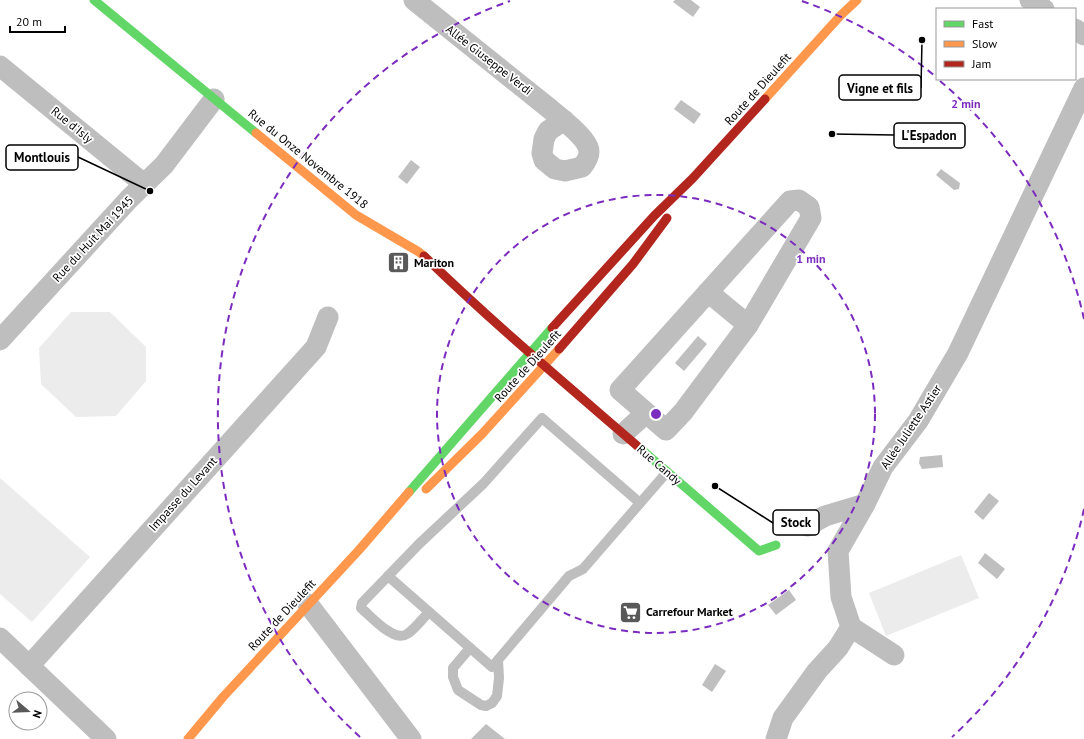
<svg xmlns="http://www.w3.org/2000/svg" width="1084" height="739" font-family="'PT Sans',sans-serif">
  <style>
    .green { fill: #ececec }
    .water { fill: #bfbfbf }
    .lines { fill: none; stroke-linecap: round; stroke-linejoin: round }
    .lane { stroke: #bebebe; stroke-width: 10 }
    .street { stroke: #bebebe; stroke-width: 21 }
    .fast { stroke: #63d668; stroke-width: 9 }
    .slow { stroke: #ff974d; stroke-width: 9 }
    .jam { stroke: #b3261e; stroke-width: 9 }
    .ring { fill: none; stroke: #7b2cbf; stroke-width: 2; stroke-dasharray: 7 5 }
    .labels { text-anchor: middle; stroke-width: 3.5; stroke-linejoin: round; paint-order: stroke }
    .street-label { font-size: 12px; fill: #000; stroke: #fff }
    .poi-label { font-size: 12px; font-weight: bold; fill: #000; stroke: #fff; text-anchor: start }
    .centre { fill: #7b2cbf; stroke: #fff; stroke-width: 2 }
    .ring-label { font-size: 12px; text-anchor: middle; font-weight: bold; fill: #7b2cbf; stroke: #fff; stroke-width: 3.5; stroke-linejoin: round; paint-order: stroke }
    .leader { fill: none; stroke: #000; stroke-width: 1.5 }
    .callout-dot { fill: #000; stroke: #fff; stroke-width: 1.5 }
    .callout { fill: #fff; stroke: #000; stroke-width: 1.5 }
    .callout-label { font-size: 13px; text-anchor: middle; font-weight: bold; fill: #000 }
  </style>
  <rect width="100%" height="100%" fill="#fff"/>
  <g class="green">
    <path d="M 71,312 L 110,312 L 146,347 L 146,381 L 116,416 L 76,417 L 41,384 L 39,348 Z"/>
    <path d="M 0,478 L 90,557 L 32,622 L 0,594 Z"/>
    <path d="M 961,555 L 979,598 L 886,636 L 869,593 Z"/>
  </g>
  <g class="water">
    <path d="M 675,0 L 691,0 L 700,7 L 693,17 L 673,2 Z"/>
    <path d="M 681,100 L 701,114 L 694,124 L 674,109 Z"/>
    <path d="M 411,160 L 420,167 L 407,184 L 398,177 Z"/>
    <path d="M 941,169 L 960,183 L 959,189 L 954,190 L 936,175 Z"/>
    <path d="M 698,336 L 707,344 L 684,371 L 675,363 Z"/>
    <path d="M 942,455 L 943,467 L 922,469 L 919,463 L 920,457 Z"/>
    <path d="M 989,493 L 999,501 L 983,520 L 974,512 Z"/>
    <path d="M 985,553 L 1005,569 L 997,579 L 978,563 Z"/>
    <path d="M 789,590 L 796,600 L 776,615 L 768,605 Z"/>
    <path d="M 715,664 L 726,671 L 712,692 L 702,685 Z"/>
    <path d="M 486,724 L 505,739 L 471,739 Z"/>
  </g>
  <g class="lines">
    <g class="lane">
      <path d="M 388,576 L 492,667 L 569,576 L 583,569 L 667,472"/>
      <path d="M 429,612 C 422,619 415,629 407,634 C 394,643 371,616 361,608 L 362,603 L 419,544 L 484,483 L 542,418 L 640,503"/>
      <path d="M 470,648 L 453,668 L 453,677 L 458,690 L 481,705 L 486,706 L 492,703 L 497,696 L 499,678 L 498,660"/>
    </g>
    <g class="street">
      <path d="M 414,0 L 550,109 C 560,117 584,136 588,147 C 591,154 586,162 582,167 L 565,171 L 555,169 L 544,160 L 542,153 L 544,139 L 548,131 L 564,120"/>
      <path d="M 1030,0 L 1044,9"/>
      <path d="M 1075,29 L 1084,35"/>
      <path d="M 0,66 L 144,184"/>
      <path d="M 799,200 L 809,207 L 811,218 L 748,325 L 683,412 L 666,430 L 620,390 L 790,201 Z"/>
      <path d="M 708,292 L 748,325"/>
      <path d="M 0,340 L 129,199 L 164,165 L 214,99"/>
      <path d="M 623,434 L 646,413"/>
      <path d="M 807,526 L 825,516 L 865,504"/>
      <path d="M 308,604 L 411,739"/>
      <path d="M 851,627 L 894,655"/>
      <path d="M 0,638 L 106,739"/>
      <path d="M 29,666 L 316,347 L 328,317"/>
      <path d="M 776,739 L 783,718 L 817,671 L 838,648 L 851,627 L 841,597 L 838,551 L 865,504 L 883,467 L 918,421 L 958,353 L 1084,88"/>
    </g>
    <g class="fast">
      <path d="M 94,0 L 256,133"/>
      <path d="M 642,450 L 759,551 L 776,545"/>
      <path d="M 409,492 L 552,328"/>
    </g>
    <g class="slow">
      <path d="M 765,99 L 841,15 L 857,0"/>
      <path d="M 256,133 L 356,215 L 419,252 L 424,256"/>
      <path d="M 426,489 L 482,434 L 559,349"/>
      <path d="M 188,739 L 223,697 L 359,550 L 409,492"/>
    </g>
    <g class="jam">
      <path d="M 424,256 C 494,324 568,386 642,450"/>
      <path d="M 552,328 L 654,216 L 693,178 L 765,99"/>
      <path d="M 559,349 L 633,264 L 667,218"/>
    </g>
  </g>
  <g class="ring">
    <circle cx="656" cy="414" r="219"/>
    <path d="M1084 509A438 438 0 0 1 952 737M360 737A438 438 0 0 1 510 1M802 1A438 438 0 0 1 935 76M940 81A438 438 0 0 1 1084 319"/>
  </g>
  <defs>
    <symbol id="building-square" viewBox="-11 -11 22 22"><rect x="-9" y="-9" width="18" height="18" rx="4" fill="#595959" stroke="#fff"/><path d="M-4-6H4V6H1V3H-1V6H-4ZM-2.5-4.3h1.7v1.8h-1.7ZM.8-4.3h1.7v1.8H.8ZM-2.5-1h1.7V.8h-1.7ZM.8-1h1.7V.8H.8Z" fill="#fff"/></symbol>
    <symbol id="supermarket-square" viewBox="-11 -11 22 22"><rect x="-9" y="-9" width="18" height="18" rx="4" fill="#595959" stroke="#fff"/><path d="M-6-5.5h2.5l.6 2H6L4.5 2H-2.5L-4.4-4H-6ZM-1.5 3.2a1.3 1.3 0 1 0 .1 0ZM3 3.2a1.3 1.3 0 1 0 .1 0Z" fill="#fff"/></symbol>
  </defs>
  <g fill-rule="evenodd">
    <use href="#building-square" x="386" y="250" width="25" height="25"/>
    <use href="#supermarket-square" x="618" y="600" width="25" height="25"/>
  </g>
  <g class="labels">
    <g class="street-label">
      <text transform="translate(489 60) rotate(38)" y="4">Allée Giuseppe Verdi</text>
      <text transform="translate(758 89) rotate(-48)" y="4">Route de Dieulefit</text>
      <text transform="translate(72 125) rotate(39)" y="4">Rue d'Isly</text>
      <text transform="translate(308 159) rotate(39)" y="4">Rue du Onze Novembre 1918</text>
      <text transform="translate(93 239) rotate(-47)" y="4">Rue du Huit Mai 1945</text>
      <text transform="translate(528 366) rotate(-48)" y="4">Route de Dieulefit</text>
      <text transform="translate(911 427) rotate(-56)" y="4">Allée Juliette Astier</text>
      <text transform="translate(659 465) rotate(41)" y="4">Rue Candy</text>
      <text transform="translate(183 494) rotate(-48)" y="4">Impasse du Levant</text>
      <text transform="translate(282 615) rotate(-47)" y="4">Route de Dieulefit</text>
    </g>
    <g class="poi-label">
      <text x="414" y="267">Mariton</text>
      <text x="646" y="616">Carrefour Market</text>
    </g>
  </g>
  <circle cx="656" cy="414" r="6" class="centre"/>
  <g class="ring-label">
    <text x="966" y="108">2 min</text>
    <text x="811" y="263">1 min</text>
  </g>
  <path class="leader" d="M922 40L921 88M832 134L894 135M150 191L78 157M715 486L773 523"/>
  <g class="callout-dot">
    <circle cx="922" cy="40" r="4"/>
    <circle cx="832" cy="134" r="4"/>
    <circle cx="150" cy="191" r="4"/>
    <circle cx="715" cy="486" r="4"/>
  </g>
  <g class="callout">
    <rect x="839" y="75" width="82" height="25" rx="4"/>
    <rect x="894" y="123" width="71" height="25" rx="4"/>
    <rect x="6" y="145" width="72" height="25" rx="4"/>
    <rect x="773" y="510" width="46" height="25" rx="4"/>
  </g>
  <g class="callout-label">
    <text x="880" y="93">Vigne et fils</text>
    <text x="929" y="140">L'Espadon</text>
    <text x="42" y="162">Montlouis</text>
    <text x="796" y="527">Stock</text>
  </g>
  <rect x="936" y="8" width="140" height="72" fill="#ffffff" stroke="#999999"/>
  <rect x="944" y="21" width="20" height="6" fill="#63d668" stroke="#999999"/>
  <text x="972" y="28" font-size="12" fill="#000000">Fast</text>
  <rect x="944" y="41" width="20" height="6" fill="#ff974d" stroke="#999999"/>
  <text x="972" y="48" font-size="12" fill="#000000">Slow</text>
  <rect x="944" y="61" width="20" height="6" fill="#b3261e" stroke="#999999"/>
  <text x="972" y="68" font-size="12" fill="#000000">Jam</text>
  <g transform="translate(28 711) rotate(109)"><circle r="19" fill="#ffffff" stroke="#999999"/>
  <path d="M0-3L7 15L0 10L-7 15Z" fill="#595959"/>
  <text y="-6" font-size="11" font-weight="bold" text-anchor="middle" fill="#000000">N</text>
  </g>
  <path d="M10 26v6h55v-6" fill="none" stroke="#000000" stroke-width="2"/>
  <text x="16" y="26" font-size="12" fill="#000000" stroke="#ffffff" stroke-width="3" paint-order="stroke">20 m</text>
</svg>
